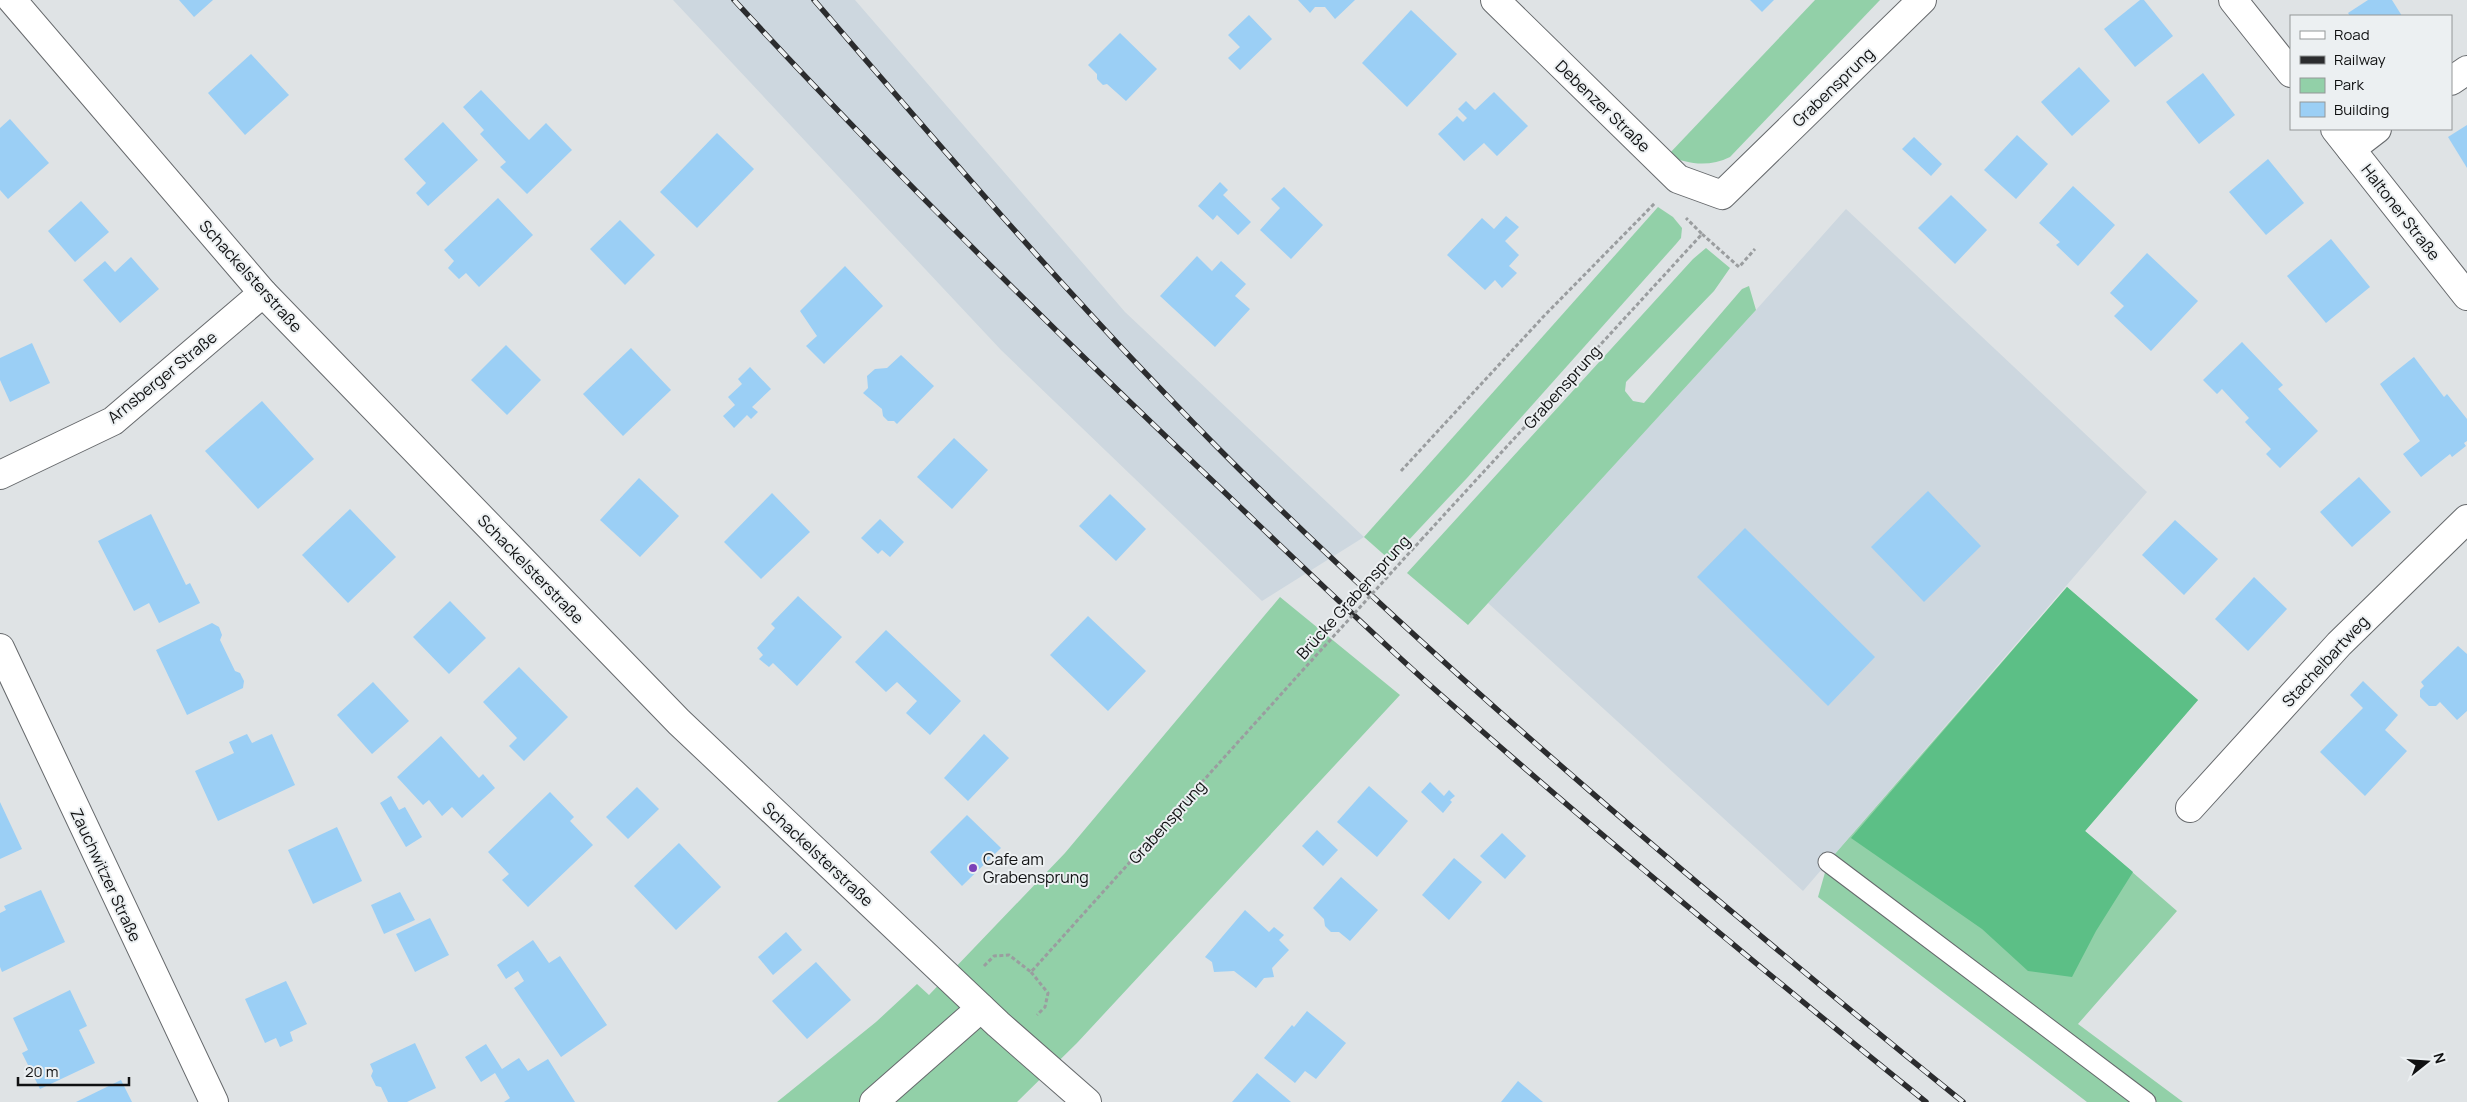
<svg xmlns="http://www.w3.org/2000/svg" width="2467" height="1102" font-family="Manrope,sans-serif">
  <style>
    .built { fill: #cdd7df }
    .green { fill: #92d0a8 }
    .forest { fill: #5cbf86 }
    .building { fill: #9bcff5 }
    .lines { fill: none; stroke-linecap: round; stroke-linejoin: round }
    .lane-casing { stroke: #66696c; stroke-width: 21 }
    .street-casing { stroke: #66696c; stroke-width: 30 }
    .path { stroke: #9a9d9f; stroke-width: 3; stroke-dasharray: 4 2.5; stroke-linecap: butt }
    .lane { stroke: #fff; stroke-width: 19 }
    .street { stroke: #fff; stroke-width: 28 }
    .rail-casing { stroke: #2b2c2e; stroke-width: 5.5 }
    .rail { stroke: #ecf0f2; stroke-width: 4; stroke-dasharray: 11; stroke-linecap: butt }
    .path-bridge { stroke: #9a9d9f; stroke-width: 3; stroke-dasharray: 4 2.5; stroke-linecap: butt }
    .poi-dot { fill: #7a41b8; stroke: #ecf0f2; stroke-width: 2 }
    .labels { text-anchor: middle; stroke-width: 4; stroke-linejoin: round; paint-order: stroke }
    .street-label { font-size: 16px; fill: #101112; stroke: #ecf0f2 }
    .poi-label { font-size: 16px; fill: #101112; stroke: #ecf0f2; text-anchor: start }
  </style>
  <rect width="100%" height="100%" fill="#dfe3e5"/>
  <g class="built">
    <path d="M 673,0 L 855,0 L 1125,312 L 1364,537 L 1262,601 L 1001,350 Z"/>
    <path d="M 1846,209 L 2147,492 L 1803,891 L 1488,603 L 1756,310 Z"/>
  </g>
  <g class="green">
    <path d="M 1815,0 L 1880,0 L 1730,157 C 1710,167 1688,165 1668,155 Z"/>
    <path d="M 1658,207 L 1673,217 L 1682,228 L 1681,238 L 1676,244 L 1467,478 L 1390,560 L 1364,537 Z"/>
    <path d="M 1706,248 L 1730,268 L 1714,291 L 1626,382 L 1625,391 L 1633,401 L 1644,403 L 1742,289 L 1749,286 L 1756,310 L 1468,625 L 1407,573 L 1693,259 Z"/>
    <path d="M 2067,587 L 2198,700 L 2085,831 L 2177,911 L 2078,1024 L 2183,1102 L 2087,1102 L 1818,897 L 1828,862 Z"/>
    <path d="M 1280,597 L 1400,695 L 1077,1043 L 1017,1102 L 777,1102 L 876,1022 L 917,984 L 929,995 L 1065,853 Z"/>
  </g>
  <path class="forest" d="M 2067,587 L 2198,700 L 2085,831 L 2133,872 L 2096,931 L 2072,977 L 2028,971 L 1982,929 L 1851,838 Z"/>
  <g class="building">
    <path d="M 179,0 L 213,0 L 194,17 Z"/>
    <path d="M 1298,0 L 1355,0 L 1335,19 L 1325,7 L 1315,7 L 1310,13 Z"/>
    <path d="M 1750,0 L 1774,0 L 1762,12 Z"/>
    <path d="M 2140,0 L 2144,0 L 2173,36 L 2135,67 L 2104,29 Z"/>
    <path d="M 2368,0 L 2392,0 L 2402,16 L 2350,16 L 2348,13 Z"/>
    <path d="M 1411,10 L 1457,54 L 1407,107 L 1362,63 Z"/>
    <path d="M 1249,15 L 1272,39 L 1240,70 L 1228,58 L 1240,47 L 1228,35 Z"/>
    <path d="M 1120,33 L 1157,69 L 1126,101 L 1107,84 L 1103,85 L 1097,79 L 1097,74 L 1088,65 Z"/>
    <path d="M 251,54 L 289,95 L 245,135 L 208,93 Z"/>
    <path d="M 2079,67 L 2110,101 L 2072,136 L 2041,102 Z"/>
    <path d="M 2203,73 L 2235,115 L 2199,144 L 2166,102 Z"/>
    <path d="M 481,90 L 529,140 L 546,123 L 572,150 L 527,194 L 500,167 L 506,162 L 480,134 L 484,130 L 463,107 Z"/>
    <path d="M 1494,92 L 1528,126 L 1497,156 L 1484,143 L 1464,161 L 1438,134 L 1457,116 L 1463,122 L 1467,118 L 1458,109 L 1466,101 L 1475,110 Z"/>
    <path d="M 10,119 L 49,163 L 8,199 L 0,190 L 0,128 Z"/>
    <path d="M 443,122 L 478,160 L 428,206 L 416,193 L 426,183 L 404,159 Z"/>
    <path d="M 2467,125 L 2467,168 L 2448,137 Z"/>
    <path d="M 717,133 L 754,169 L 697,228 L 660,192 Z"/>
    <path d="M 2017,135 L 2048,164 L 2016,199 L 1984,170 Z"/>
    <path d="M 1914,137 L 1942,164 L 1931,176 L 1902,149 Z"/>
    <path d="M 2268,159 L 2304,203 L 2266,235 L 2229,192 Z"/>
    <path d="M 1220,182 L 1228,190 L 1223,195 L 1251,222 L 1238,235 L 1217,215 L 1213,220 L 1198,206 Z"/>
    <path d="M 2073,186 L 2115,225 L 2078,266 L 2056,245 L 2060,242 L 2039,223 Z"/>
    <path d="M 1284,187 L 1323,225 L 1291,259 L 1260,230 L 1280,208 L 1271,199 Z"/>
    <path d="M 1951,195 L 1987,230 L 1955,264 L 1918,228 Z"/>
    <path d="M 498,198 L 533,235 L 479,287 L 466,273 L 459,279 L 448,268 L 454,261 L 444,250 Z"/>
    <path d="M 81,201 L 109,232 L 75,262 L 48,231 Z"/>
    <path d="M 1506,216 L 1519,227 L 1505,241 L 1519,255 L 1509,266 L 1517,273 L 1502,288 L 1495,280 L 1485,290 L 1447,255 L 1482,218 L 1494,229 Z"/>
    <path d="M 620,220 L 655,255 L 625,285 L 590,249 Z"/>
    <path d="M 2331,239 L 2370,287 L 2326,323 L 2287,276 Z"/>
    <path d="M 2147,253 L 2198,301 L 2151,351 L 2114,316 L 2124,306 L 2110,293 Z"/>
    <path d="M 1197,256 L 1212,271 L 1221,261 L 1246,284 L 1235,296 L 1250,309 L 1215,347 L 1160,296 Z"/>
    <path d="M 131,257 L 159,289 L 120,323 L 83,280 L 105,261 L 115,272 Z"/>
    <path d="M 845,266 L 883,306 L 824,364 L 806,346 L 817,336 L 800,311 Z"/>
    <path d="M 2242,342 L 2283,385 L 2278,389 L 2318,431 L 2280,468 L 2266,454 L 2271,449 L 2245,422 L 2249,418 L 2222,389 L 2217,394 L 2203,380 Z"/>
    <path d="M 32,343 L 50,383 L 10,402 L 0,380 L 0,358 Z"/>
    <path d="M 506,345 L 541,380 L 507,415 L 471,380 Z"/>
    <path d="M 631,348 L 671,390 L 623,436 L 583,394 Z"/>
    <path d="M 901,355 L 934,386 L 897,424 L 894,421 L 888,421 L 883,416 L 882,409 L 863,393 L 868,388 L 867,376 L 875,369 L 887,368 Z"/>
    <path d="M 2414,357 L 2444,397 L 2447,394 L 2467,419 L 2467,441 L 2464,443 L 2466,446 L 2452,457 L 2450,454 L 2421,477 L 2403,454 L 2420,441 L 2380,384 Z"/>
    <path d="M 750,367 L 771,389 L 752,407 L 758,412 L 751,419 L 747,415 L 734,428 L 723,416 L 735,405 L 728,397 L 742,384 L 738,379 Z"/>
    <path d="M 262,401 L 314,459 L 258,509 L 205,451 Z"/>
    <path d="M 954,438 L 988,470 L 952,509 L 917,477 Z"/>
    <path d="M 2359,477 L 2391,512 L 2352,547 L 2320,512 Z"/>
    <path d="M 639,478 L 679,516 L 640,557 L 600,520 Z"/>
    <path d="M 1928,491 L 1981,546 L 1924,602 L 1871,547 Z"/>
    <path d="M 772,493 L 810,532 L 761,579 L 724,542 Z"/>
    <path d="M 1110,494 L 1146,529 L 1116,561 L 1079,526 Z"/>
    <path d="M 350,509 L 396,557 L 348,603 L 302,555 Z"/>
    <path d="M 151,514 L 186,585 L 190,583 L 200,603 L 159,623 L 149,603 L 134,611 L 98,541 Z"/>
    <path d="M 880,519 L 904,542 L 890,557 L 882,550 L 878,554 L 861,538 Z"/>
    <path d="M 2175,520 L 2218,559 L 2184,595 L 2142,555 Z"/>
    <path d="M 1745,528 L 1875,657 L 1828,706 L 1697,577 Z"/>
    <path d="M 2254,577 L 2287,609 L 2248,651 L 2215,619 Z"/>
    <path d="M 798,596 L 842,637 L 797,686 L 773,663 L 769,667 L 759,659 L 763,655 L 757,648 L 775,628 L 771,624 Z"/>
    <path d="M 450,601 L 486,638 L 449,674 L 413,637 Z"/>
    <path d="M 1088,616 L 1146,671 L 1108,711 L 1050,655 Z"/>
    <path d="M 212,623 L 219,627 L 222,635 L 220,640 L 235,671 L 240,673 L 244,681 L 243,688 L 187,715 L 156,650 Z"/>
    <path d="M 886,630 L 961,701 L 930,735 L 906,713 L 917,701 L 897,682 L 886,692 L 855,662 Z"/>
    <path d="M 2458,646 L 2467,654 L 2467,711 L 2457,720 L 2440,702 L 2436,706 L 2429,706 L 2420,697 L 2420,690 L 2424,686 L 2421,682 Z"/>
    <path d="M 519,667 L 568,717 L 524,761 L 509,746 L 517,738 L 483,702 Z"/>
    <path d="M 2363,681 L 2398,715 L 2385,730 L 2407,751 L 2365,796 L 2320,752 L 2363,708 L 2350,695 Z"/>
    <path d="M 373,682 L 409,721 L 372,754 L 337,715 Z"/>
    <path d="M 247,734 L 252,743 L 272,734 L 295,785 L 218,821 L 195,771 L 234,753 L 229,742 Z"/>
    <path d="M 984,734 L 1009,758 L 968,801 L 944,778 Z"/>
    <path d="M 441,736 L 479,778 L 483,774 L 495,788 L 462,818 L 452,807 L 442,816 L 429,800 L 423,805 L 397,777 Z"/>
    <path d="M 1430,782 L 1444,796 L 1449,790 L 1455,796 L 1450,800 L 1452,802 L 1443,813 L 1421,792 Z"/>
    <path d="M 1369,786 L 1408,821 L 1377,857 L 1337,822 Z"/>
    <path d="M 637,787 L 659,809 L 628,839 L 606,817 Z"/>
    <path d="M 550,792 L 574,817 L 570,821 L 593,845 L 528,907 L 502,880 L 509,874 L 488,852 Z"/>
    <path d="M 391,796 L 399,810 L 405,807 L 422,837 L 406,847 L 380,803 Z"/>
    <path d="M 0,802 L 22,849 L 0,859 Z"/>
    <path d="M 967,815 L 1001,848 L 962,886 L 930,852 Z"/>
    <path d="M 337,827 L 362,881 L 313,904 L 288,850 Z"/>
    <path d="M 1317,830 L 1338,850 L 1323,866 L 1302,846 Z"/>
    <path d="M 1502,833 L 1526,856 L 1505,879 L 1480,856 Z"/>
    <path d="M 679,843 L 721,887 L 676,930 L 634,886 Z"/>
    <path d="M 1454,858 L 1482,882 L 1449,920 L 1422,895 Z"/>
    <path d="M 1341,877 L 1378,910 L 1350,941 L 1339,932 L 1331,932 L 1325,926 L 1324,919 L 1313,908 Z"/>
    <path d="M 41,890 L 65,942 L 2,972 L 0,967 L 0,913 L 6,910 L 4,906 Z"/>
    <path d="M 400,892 L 415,920 L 384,934 L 371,905 Z"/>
    <path d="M 1245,910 L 1269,932 L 1274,927 L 1284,935 L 1279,940 L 1289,950 L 1272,968 L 1274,977 L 1264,978 L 1256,988 L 1234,971 L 1214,972 L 1212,962 L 1205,957 Z"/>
    <path d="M 430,918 L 449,955 L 415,972 L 396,934 Z"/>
    <path d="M 786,932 L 802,950 L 773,975 L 758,957 Z"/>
    <path d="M 533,940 L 549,963 L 560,956 L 607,1025 L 561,1057 L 514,988 L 524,981 L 518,971 L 506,979 L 497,965 Z"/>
    <path d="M 816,962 L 851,1000 L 807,1039 L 772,1001 Z"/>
    <path d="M 286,981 L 307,1024 L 290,1032 L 293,1041 L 280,1047 L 276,1038 L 265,1043 L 245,999 Z"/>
    <path d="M 70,990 L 87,1026 L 79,1030 L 95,1063 L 40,1089 L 22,1053 L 28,1050 L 13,1018 Z"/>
    <path d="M 1307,1011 L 1346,1043 L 1316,1079 L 1305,1071 L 1295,1083 L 1264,1058 L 1292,1025 L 1294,1027 Z"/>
    <path d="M 415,1043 L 436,1088 L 407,1102 L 388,1102 L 381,1087 L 376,1086 L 371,1076 L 373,1071 L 370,1064 Z"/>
    <path d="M 486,1044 L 502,1069 L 519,1058 L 528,1071 L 548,1059 L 575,1102 L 504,1102 L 510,1098 L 495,1073 L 481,1082 L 465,1057 Z"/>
    <path d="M 1257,1073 L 1291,1102 L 1232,1102 Z"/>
    <path d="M 121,1080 L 132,1102 L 76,1102 Z"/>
    <path d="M 1518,1081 L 1543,1102 L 1501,1102 Z"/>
  </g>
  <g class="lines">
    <defs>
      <path id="lane" d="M 1828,862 L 2146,1102"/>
      <g id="street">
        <path d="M 12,0 L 263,293 L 679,722 L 998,1024 L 1087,1102"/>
        <path d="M 1495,0 L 1678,179 L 1722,195 L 1922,0"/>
        <path d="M 2233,0 L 2291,73"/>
        <path d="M 2451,81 L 2467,70"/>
        <path d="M 2335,129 L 2467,296"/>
        <path d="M 2351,149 L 2377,129"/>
        <path d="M 0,475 L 113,421 L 263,293"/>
        <path d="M 0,648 L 214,1102"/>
        <path d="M 2190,808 L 2339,644 L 2467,519"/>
        <path d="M 874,1102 L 981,1008"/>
      </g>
    </defs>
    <use href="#lane" class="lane-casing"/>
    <use href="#street" class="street-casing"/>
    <g class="path">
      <path d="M 1702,234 L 1739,267 L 1755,249"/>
      <path d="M 1401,471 L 1543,317 L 1655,203"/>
      <path d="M 1421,540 L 1702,234 L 1686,218"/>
      <path d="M 984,966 L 994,956 L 1009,955 L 1031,972 L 1302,671"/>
      <path d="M 1031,972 L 1048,993 L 1045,1007 L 1037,1015"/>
    </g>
    <use href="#lane" class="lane"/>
    <use href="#street" class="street"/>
    <defs>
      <g id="rail">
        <path d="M 734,0 C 883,162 1040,317 1200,469 C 1277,542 1353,616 1432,687 C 1593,830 1759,967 1926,1102"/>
        <path d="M 814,0 C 952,160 1089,320 1239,469 C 1468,694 1714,900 1963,1102"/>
      </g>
    </defs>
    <use href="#rail" class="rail-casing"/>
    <use href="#rail" class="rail"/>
    <path class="path-bridge" d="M 1302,671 L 1421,540"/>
  </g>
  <circle class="poi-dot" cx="973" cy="868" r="5"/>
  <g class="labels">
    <g class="street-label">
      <text transform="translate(1833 87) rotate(-44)" y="6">Grabensprung</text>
      <text transform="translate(1603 106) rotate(44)" y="6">Debenzer Straße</text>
      <text transform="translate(2401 212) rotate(52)" y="6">Haltoner Straße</text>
      <text transform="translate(251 276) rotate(48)" y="6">Schackelsterstraße</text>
      <text transform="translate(162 377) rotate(-39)" y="6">Arnsberger Straße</text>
      <text transform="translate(1562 387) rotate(-48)" y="6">Grabensprung</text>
      <text transform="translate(531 569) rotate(46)" y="6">Schackelsterstraße</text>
      <text transform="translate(1353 597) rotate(-48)" y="6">Brücke Grabensprung</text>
      <text transform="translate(2325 661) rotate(-47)" y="6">Stachelbartweg</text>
      <text transform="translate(1167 822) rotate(-48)" y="6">Grabensprung</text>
      <text transform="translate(818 854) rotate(43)" y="6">Schackelsterstraße</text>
      <text transform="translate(106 875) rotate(65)" y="6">Zauchwitzer Straße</text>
    </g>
    <g class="poi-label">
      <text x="983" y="865">Cafe am<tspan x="983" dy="18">Grabensprung</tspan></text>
    </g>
  </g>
  <rect x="2290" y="15" width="162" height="115" fill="#ecf0f2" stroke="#949798"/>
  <rect x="2300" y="31" width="25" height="8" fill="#ffffff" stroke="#949798"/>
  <text x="2334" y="40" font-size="15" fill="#101112">Road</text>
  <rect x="2300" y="56" width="25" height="8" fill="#2b2c2e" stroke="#949798"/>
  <text x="2334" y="65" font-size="15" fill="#101112">Railway</text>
  <rect x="2300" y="78" width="25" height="15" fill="#92d0a8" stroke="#949798"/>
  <text x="2334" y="90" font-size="15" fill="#101112">Park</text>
  <rect x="2300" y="102" width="25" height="15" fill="#9bcff5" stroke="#949798"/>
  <text x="2334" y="115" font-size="15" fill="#101112">Building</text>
  <g transform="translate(2427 1062) rotate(73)" stroke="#ecf0f2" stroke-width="4" paint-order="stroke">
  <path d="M0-4L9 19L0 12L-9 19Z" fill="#101112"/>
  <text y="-8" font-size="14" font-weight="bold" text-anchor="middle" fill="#101112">N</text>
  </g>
  <path d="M18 1077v8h111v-8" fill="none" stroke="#101112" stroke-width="2.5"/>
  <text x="25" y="1077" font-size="15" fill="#101112" stroke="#ecf0f2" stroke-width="4" paint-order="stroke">20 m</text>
</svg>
